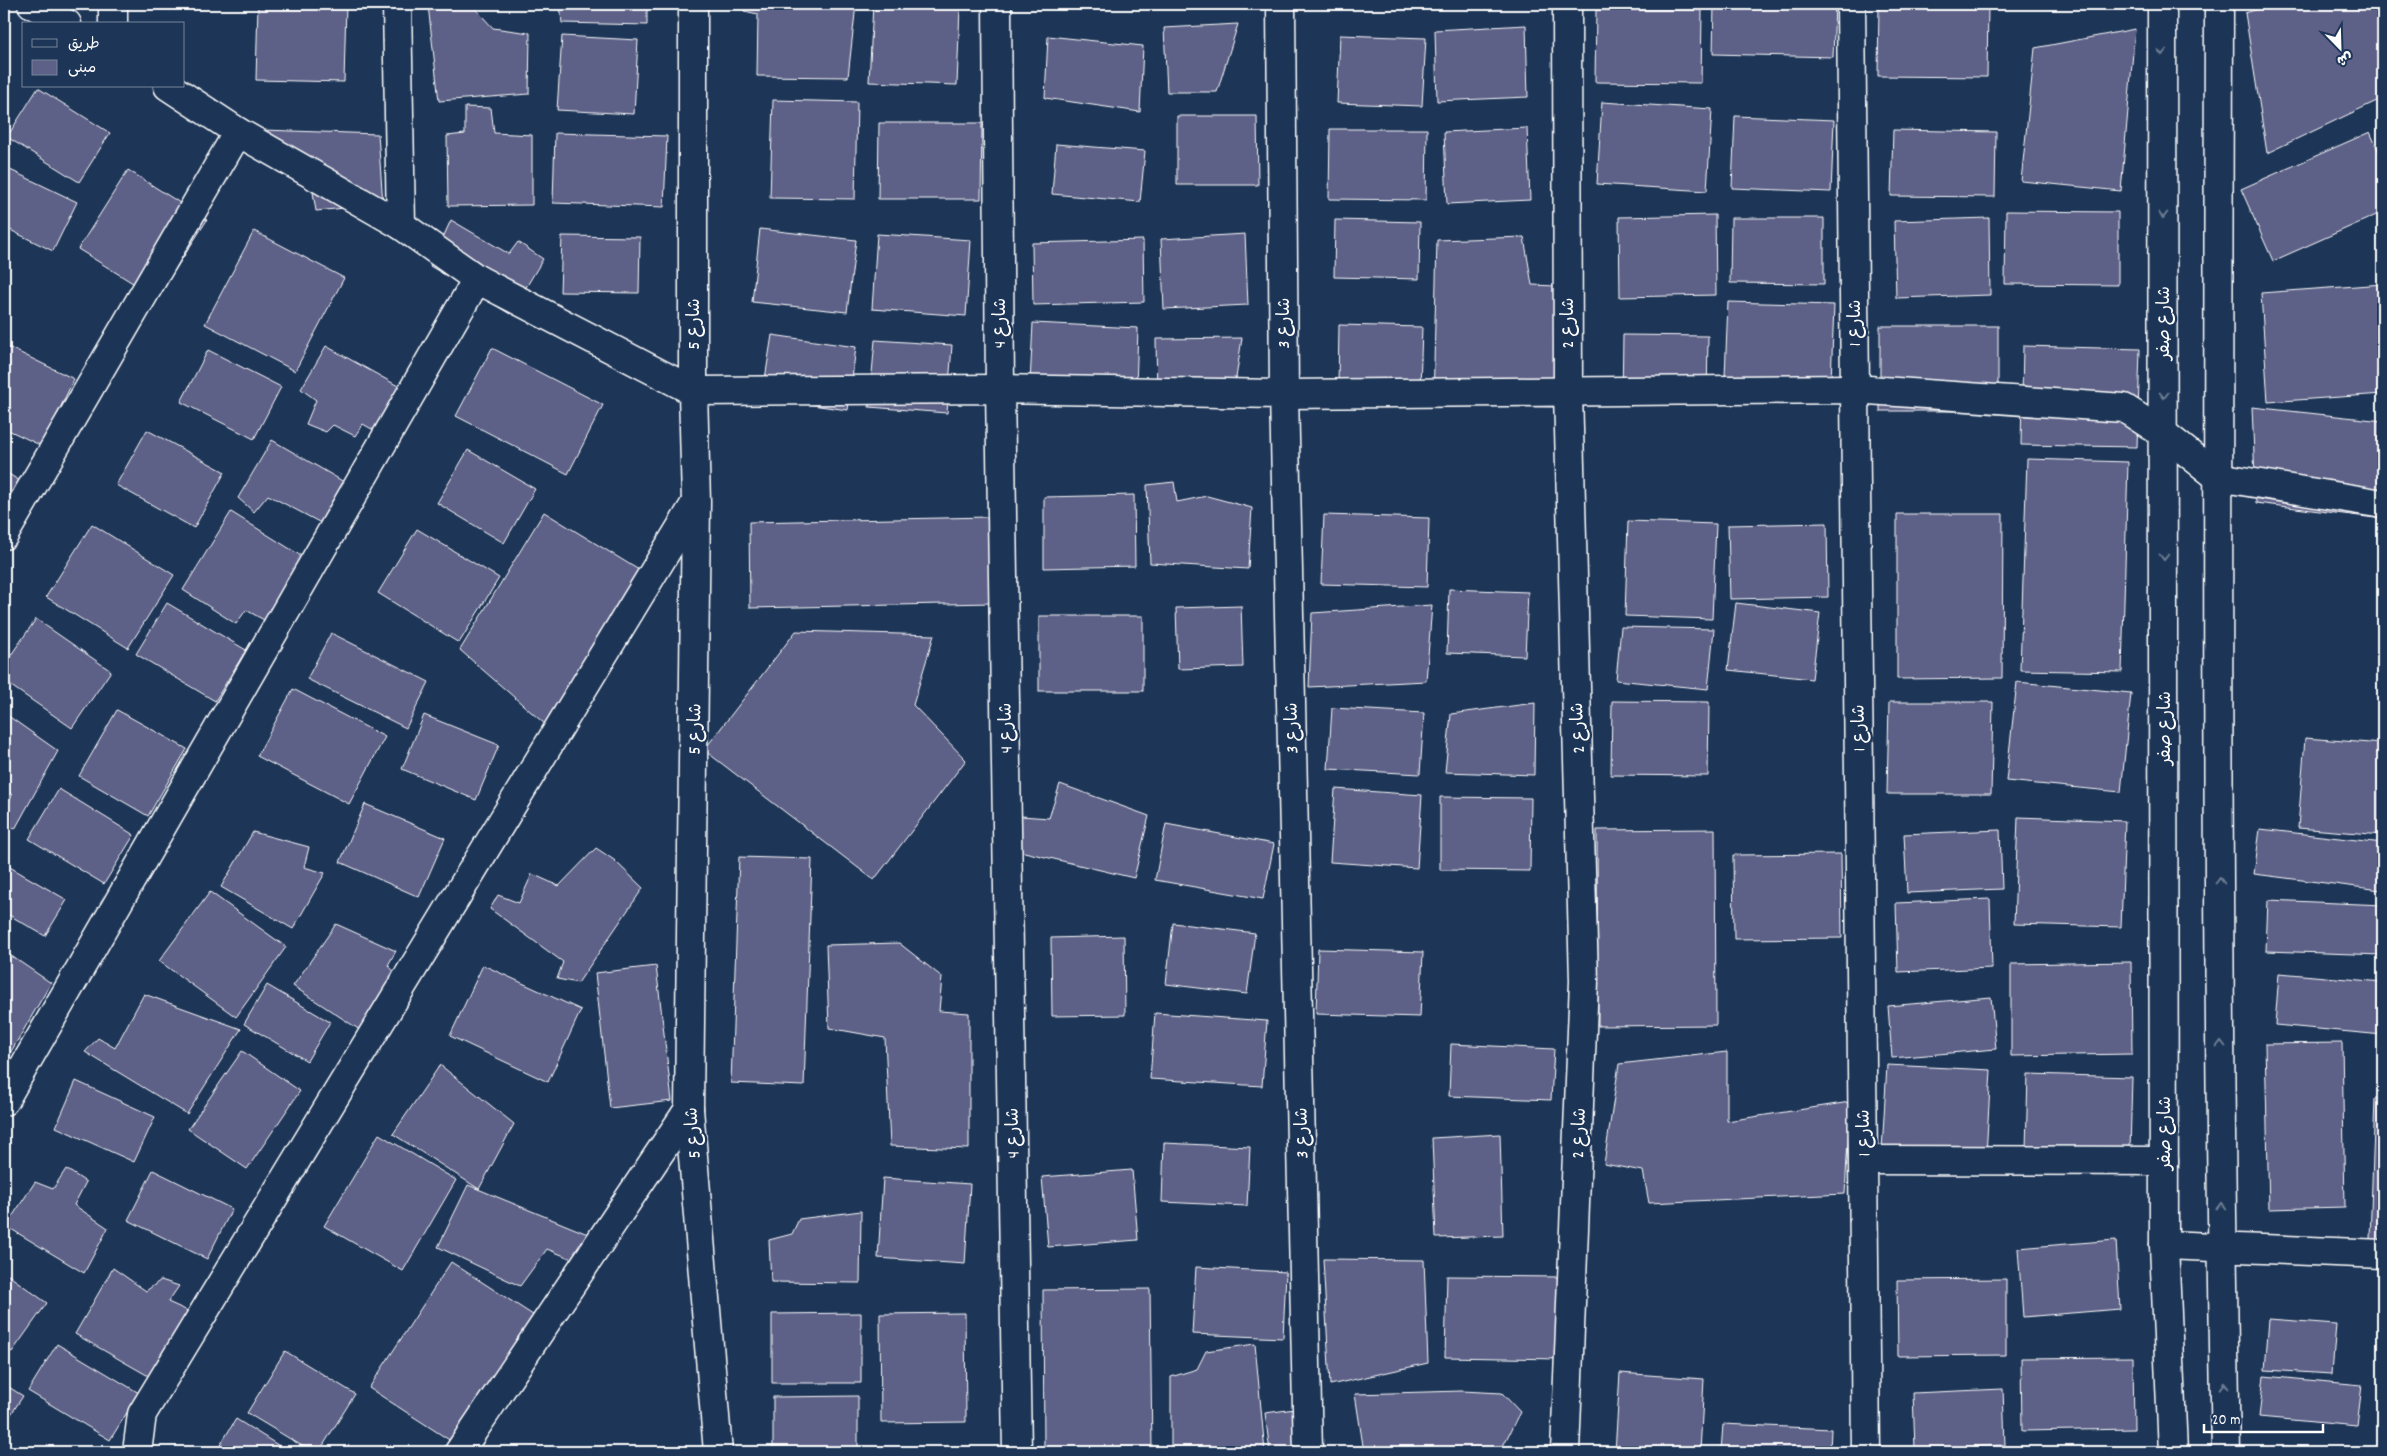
<svg xmlns="http://www.w3.org/2000/svg" width="2387" height="1456" font-family="Dekko,'Playpen Sans Arabic',sans-serif">
  <style>
    .building { fill: #5d6187; stroke: #fff }
    .lines { fill: none; stroke-linecap: round; stroke-linejoin: round }
    .street-casing { stroke: #fff; stroke-width: 31 }
    .secondary-casing { stroke: #fff; stroke-width: 31 }
    .street { stroke: #1d3557; stroke-width: 28 }
    .secondary { stroke: #1d3557; stroke-width: 28 }
    .oneway { stroke: #6c7c92 }
    .labels { text-anchor: middle; stroke-width: 4.5; stroke-linejoin: round; paint-order: stroke }
    .street-label { font-size: 18px; fill: #fff; stroke: #1d3557 }
  </style>
  <rect width="100%" height="100%" fill="#1d3557"/>
  <filter id="ink" filterUnits="userSpaceOnUse"><feTurbulence type="fractalNoise" baseFrequency=".02" numOctaves="2"/><feDisplacementMap in="SourceGraphic" scale="10" xChannelSelector="R" yChannelSelector="G"/><feConvolveMatrix kernelMatrix="1 2 1 2 8 2 1 2 1" color-interpolation-filters="sRGB"/></filter>
  <g filter="url(#ink)">
    <g class="building">
      <path d="M 258,4 L 346,4 L 344,82 L 256,80 Z"/>
      <path d="M 471,4 L 493,28 L 530,33 L 529,94 L 439,101 L 428,5 Z"/>
      <path d="M 560,4 L 647,4 L 647,25 L 562,23 Z"/>
      <path d="M 744,4 L 856,4 L 848,77 L 757,76 L 758,14 L 744,11 Z"/>
      <path d="M 873,4 L 960,7 L 957,85 L 869,82 Z"/>
      <path d="M 1714,4 L 1835,4 L 1833,57 L 1713,54 Z"/>
      <path d="M 1879,4 L 1988,4 L 1987,77 L 1878,76 Z"/>
      <path d="M 2274,4 L 2383,4 L 2383,98 L 2267,153 L 2245,13 Z"/>
      <path d="M 1596,10 L 1702,10 L 1701,83 L 1595,82 Z"/>
      <path d="M 1238,24 L 1217,92 L 1167,92 L 1164,28 Z"/>
      <path d="M 1526,25 L 1528,97 L 1437,101 L 1435,30 Z"/>
      <path d="M 2135,29 L 2121,191 L 2021,181 L 2035,48 Z"/>
      <path d="M 1340,35 L 1426,38 L 1422,106 L 1337,103 Z"/>
      <path d="M 562,36 L 638,40 L 634,114 L 557,110 Z"/>
      <path d="M 1048,36 L 1143,46 L 1140,112 L 1045,98 Z"/>
      <path d="M 38,88 L 110,133 L 79,182 L 7,137 Z"/>
      <path d="M 773,100 L 857,102 L 855,199 L 770,198 Z"/>
      <path d="M 1602,102 L 1712,109 L 1707,191 L 1597,184 Z"/>
      <path d="M 465,107 L 491,108 L 494,133 L 532,135 L 532,205 L 448,206 L 447,136 L 465,134 Z"/>
      <path d="M 1177,116 L 1257,116 L 1258,185 L 1177,185 Z"/>
      <path d="M 1735,116 L 1834,120 L 1831,192 L 1732,188 Z"/>
      <path d="M 879,123 L 982,123 L 981,199 L 878,199 Z"/>
      <path d="M 1527,128 L 1530,200 L 1447,204 L 1444,132 Z"/>
      <path d="M 1330,129 L 1427,129 L 1426,200 L 1329,199 Z"/>
      <path d="M 263,130 L 378,134 L 383,204 L 316,211 L 311,180 L 260,157 Z"/>
      <path d="M 1893,130 L 1996,132 L 1995,197 L 1891,196 Z"/>
      <path d="M 2370,132 L 2383,161 L 2383,212 L 2273,261 L 2241,189 Z"/>
      <path d="M 555,133 L 667,136 L 664,207 L 553,203 Z"/>
      <path d="M 1056,144 L 1145,151 L 1140,202 L 1052,194 Z"/>
      <path d="M 4,167 L 77,202 L 53,251 L 4,227 Z"/>
      <path d="M 128,170 L 207,220 L 157,298 L 78,249 Z"/>
      <path d="M 2006,211 L 2118,212 L 2118,285 L 2005,284 Z"/>
      <path d="M 1715,215 L 1716,295 L 1620,297 L 1619,217 Z"/>
      <path d="M 1731,218 L 1824,218 L 1824,284 L 1730,283 Z"/>
      <path d="M 1989,218 L 1990,295 L 1896,298 L 1894,221 Z"/>
      <path d="M 451,220 L 509,254 L 518,242 L 543,259 L 510,314 L 430,266 Z"/>
      <path d="M 1335,220 L 1420,222 L 1419,279 L 1334,277 Z"/>
      <path d="M 760,229 L 856,240 L 847,312 L 752,302 Z"/>
      <path d="M 254,231 L 344,278 L 295,371 L 205,324 Z"/>
      <path d="M 877,234 L 971,240 L 966,316 L 872,309 Z"/>
      <path d="M 1245,234 L 1248,305 L 1164,309 L 1161,239 Z"/>
      <path d="M 562,236 L 640,237 L 639,293 L 560,292 Z"/>
      <path d="M 1524,237 L 1532,285 L 1557,286 L 1556,407 L 1433,405 L 1437,240 Z"/>
      <path d="M 1143,240 L 1144,302 L 1033,305 L 1032,243 Z"/>
      <path d="M 2383,284 L 2383,394 L 2268,402 L 2261,293 Z"/>
      <path d="M 1728,302 L 1834,305 L 1831,381 L 1725,377 Z"/>
      <path d="M 1033,323 L 1138,328 L 1136,389 L 1030,384 Z"/>
      <path d="M 1339,325 L 1422,327 L 1420,388 L 1338,387 Z"/>
      <rect x="1880" y="326" width="118" height="85"/>
      <path d="M 772,335 L 856,347 L 848,410 L 762,398 Z"/>
      <path d="M 1623,335 L 1708,336 L 1707,401 L 1622,400 Z"/>
      <path d="M 1242,338 L 1236,378 L 1157,396 L 1156,339 Z"/>
      <path d="M 875,340 L 952,345 L 947,413 L 869,407 Z"/>
      <path d="M 4,345 L 74,379 L 42,446 L 4,428 Z"/>
      <path d="M 326,346 L 407,391 L 382,435 L 363,424 L 355,436 L 333,425 L 326,432 L 306,424 L 316,400 L 301,389 Z"/>
      <path d="M 2023,346 L 2140,349 L 2137,447 L 2021,445 Z"/>
      <path d="M 492,348 L 603,405 L 568,474 L 456,416 Z"/>
      <path d="M 208,350 L 281,387 L 254,439 L 181,402 Z"/>
      <path d="M 2252,407 L 2383,421 L 2383,519 L 2256,503 Z"/>
      <path d="M 147,430 L 225,472 L 194,528 L 116,485 Z"/>
      <path d="M 272,440 L 344,482 L 321,523 L 268,495 L 254,512 L 238,498 Z"/>
      <path d="M 468,450 L 535,489 L 504,543 L 437,503 Z"/>
      <path d="M 2027,459 L 2128,462 L 2122,672 L 2020,670 Z"/>
      <path d="M 4,471 L 28,486 L 4,527 Z"/>
      <path d="M 1174,482 L 1177,502 L 1207,496 L 1252,508 L 1248,569 L 1150,563 L 1147,485 Z"/>
      <path d="M 1134,495 L 1135,566 L 1044,568 L 1044,497 Z"/>
      <path d="M 231,512 L 303,557 L 286,632 L 246,610 L 236,624 L 183,590 Z"/>
      <path d="M 544,512 L 639,570 L 546,725 L 460,650 Z"/>
      <path d="M 1897,514 L 2003,514 L 2002,678 L 1897,679 Z"/>
      <path d="M 1324,515 L 1429,518 L 1427,587 L 1321,584 Z"/>
      <path d="M 990,517 L 992,603 L 750,608 L 749,522 Z"/>
      <path d="M 1628,521 L 1716,524 L 1712,619 L 1625,616 Z"/>
      <path d="M 1827,523 L 1828,597 L 1730,599 L 1728,525 Z"/>
      <path d="M 92,524 L 174,575 L 128,648 L 46,597 Z"/>
      <path d="M 417,529 L 499,578 L 459,643 L 378,593 Z"/>
      <path d="M 1449,589 L 1528,592 L 1525,656 L 1447,653 Z"/>
      <path d="M 167,603 L 246,650 L 215,701 L 136,654 Z"/>
      <path d="M 1736,603 L 1820,613 L 1812,679 L 1728,670 Z"/>
      <path d="M 1432,605 L 1426,681 L 1309,687 L 1312,613 Z"/>
      <path d="M 1241,606 L 1243,667 L 1178,669 L 1176,608 Z"/>
      <rect x="1039" y="616" width="104" height="75"/>
      <path d="M 36,619 L 111,671 L 72,728 L 4,681 L 4,665 Z"/>
      <path d="M 1621,627 L 1714,629 L 1708,689 L 1616,680 Z"/>
      <path d="M 796,631 L 934,635 L 913,705 L 966,760 L 874,880 L 704,750 Z"/>
      <path d="M 331,633 L 429,682 L 406,728 L 307,679 Z"/>
      <path d="M 2017,682 L 2131,693 L 2121,792 L 2006,781 Z"/>
      <path d="M 293,689 L 385,737 L 349,804 L 257,756 Z"/>
      <path d="M 1612,701 L 1709,702 L 1708,776 L 1611,775 Z"/>
      <path d="M 1889,702 L 1993,702 L 1991,794 L 1887,794 Z"/>
      <path d="M 1535,703 L 1534,775 L 1445,772 L 1451,714 Z"/>
      <path d="M 1332,708 L 1424,713 L 1420,774 L 1328,769 Z"/>
      <path d="M 117,710 L 187,749 L 148,816 L 79,776 Z"/>
      <path d="M 4,713 L 58,751 L 15,829 L 4,824 L 4,818 L 12,795 L 4,787 Z"/>
      <path d="M 424,715 L 499,745 L 476,800 L 402,769 Z"/>
      <path d="M 2305,738 L 2383,744 L 2383,835 L 2298,828 Z"/>
      <path d="M 1060,784 L 1149,816 L 1134,878 L 1020,851 L 1021,816 L 1049,818 Z"/>
      <path d="M 59,789 L 134,835 L 104,884 L 29,839 Z"/>
      <path d="M 1335,789 L 1422,795 L 1417,868 L 1330,862 Z"/>
      <path d="M 1440,797 L 1531,798 L 1530,871 L 1440,870 Z"/>
      <path d="M 365,804 L 445,838 L 419,897 L 340,862 Z"/>
      <path d="M 2018,817 L 2125,821 L 2121,927 L 2014,924 Z"/>
      <path d="M 1166,824 L 1274,844 L 1263,899 L 1155,880 Z"/>
      <path d="M 1715,829 L 1716,1025 L 1598,1026 L 1597,830 Z"/>
      <path d="M 2260,829 L 2383,843 L 2381,890 L 2254,874 Z"/>
      <path d="M 2000,830 L 2002,889 L 1907,893 L 1904,834 Z"/>
      <path d="M 253,832 L 309,847 L 304,867 L 325,873 L 293,929 L 221,887 Z"/>
      <path d="M 596,848 L 614,860 L 643,888 L 578,983 L 557,979 L 563,962 L 490,909 L 498,895 L 519,903 L 532,874 L 559,886 Z"/>
      <path d="M 1841,854 L 1842,938 L 1734,939 L 1733,855 Z"/>
      <path d="M 739,857 L 812,859 L 804,1086 L 731,1083 Z"/>
      <path d="M 8,866 L 67,900 L 45,936 L 4,912 L 4,873 Z"/>
      <path d="M 210,892 L 286,947 L 236,1017 L 159,961 Z"/>
      <path d="M 1990,899 L 1992,968 L 1898,972 L 1896,903 Z"/>
      <path d="M 2268,900 L 2383,905 L 2383,955 L 2266,951 Z"/>
      <path d="M 1173,923 L 1255,933 L 1247,994 L 1166,984 Z"/>
      <path d="M 336,924 L 396,951 L 388,965 L 399,977 L 363,1032 L 293,986 Z"/>
      <path d="M 1124,936 L 1125,1015 L 1052,1016 L 1051,938 Z"/>
      <path d="M 899,943 L 942,977 L 939,1011 L 969,1013 L 969,1149 L 890,1146 L 885,1038 L 829,1028 L 826,945 Z"/>
      <path d="M 1318,949 L 1423,952 L 1420,1017 L 1316,1014 Z"/>
      <path d="M 4,951 L 51,983 L 9,1055 L 4,1052 Z"/>
      <path d="M 2131,962 L 2132,1054 L 2011,1056 L 2011,964 Z"/>
      <path d="M 483,965 L 581,1010 L 548,1082 L 450,1036 Z"/>
      <path d="M 656,966 L 672,1101 L 610,1108 L 595,973 Z"/>
      <path d="M 2279,973 L 2383,982 L 2383,1035 L 2275,1025 Z"/>
      <path d="M 267,985 L 330,1022 L 307,1061 L 244,1024 Z"/>
      <path d="M 144,994 L 241,1029 L 187,1114 L 85,1052 L 98,1038 L 115,1048 Z"/>
      <path d="M 1991,997 L 1996,1049 L 1892,1058 L 1888,1006 Z"/>
      <path d="M 1155,1013 L 1267,1021 L 1262,1086 L 1150,1079 Z"/>
      <path d="M 2342,1043 L 2345,1207 L 2269,1209 L 2265,1044 Z"/>
      <path d="M 1451,1044 L 1554,1049 L 1551,1100 L 1449,1096 Z"/>
      <path d="M 242,1051 L 300,1091 L 247,1169 L 188,1129 Z"/>
      <path d="M 1727,1052 L 1727,1121 L 1850,1102 L 1845,1194 L 1649,1203 L 1643,1171 L 1604,1164 L 1619,1064 Z"/>
      <path d="M 440,1065 L 514,1124 L 479,1189 L 393,1134 Z"/>
      <path d="M 1887,1065 L 1991,1070 L 1986,1155 L 1882,1150 Z"/>
      <path d="M 2028,1074 L 2132,1077 L 2130,1151 L 2026,1149 Z"/>
      <path d="M 76,1081 L 155,1117 L 134,1162 L 56,1127 Z"/>
      <path d="M 2375,1098 L 2383,1098 L 2383,1240 L 2370,1239 Z"/>
      <path d="M 379,1134 L 456,1180 L 403,1271 L 324,1226 Z"/>
      <path d="M 1500,1134 L 1503,1236 L 1436,1238 L 1432,1138 Z"/>
      <path d="M 1164,1143 L 1250,1147 L 1247,1206 L 1162,1202 Z"/>
      <path d="M 66,1169 L 86,1182 L 74,1205 L 108,1228 L 84,1273 L 6,1226 L 35,1182 L 53,1189 Z"/>
      <path d="M 153,1170 L 232,1209 L 207,1259 L 128,1220 Z"/>
      <path d="M 1132,1170 L 1138,1240 L 1048,1247 L 1042,1177 Z"/>
      <path d="M 883,1178 L 970,1184 L 965,1264 L 878,1258 Z"/>
      <path d="M 468,1185 L 590,1235 L 577,1261 L 547,1249 L 520,1286 L 438,1247 Z"/>
      <path d="M 861,1211 L 860,1283 L 771,1282 L 769,1240 L 792,1234 L 799,1219 Z"/>
      <path d="M 2116,1240 L 2120,1309 L 2023,1317 L 2018,1248 Z"/>
      <path d="M 1323,1259 L 1424,1260 L 1428,1363 L 1330,1385 Z"/>
      <path d="M 451,1262 L 536,1317 L 454,1443 L 369,1388 Z"/>
      <path d="M 1196,1267 L 1286,1272 L 1283,1338 L 1192,1334 Z"/>
      <path d="M 113,1268 L 146,1291 L 161,1280 L 179,1286 L 168,1302 L 190,1312 L 152,1378 L 75,1334 Z"/>
      <path d="M 4,1272 L 47,1303 L 12,1352 L 4,1347 Z"/>
      <path d="M 1447,1276 L 1562,1277 L 1560,1359 L 1445,1357 Z"/>
      <path d="M 2006,1279 L 2006,1355 L 1898,1356 L 1897,1280 Z"/>
      <path d="M 1150,1289 L 1152,1452 L 1044,1452 L 1043,1290 Z"/>
      <path d="M 861,1313 L 861,1383 L 772,1383 L 772,1314 Z"/>
      <path d="M 965,1313 L 966,1422 L 881,1423 L 880,1314 Z"/>
      <path d="M 2269,1319 L 2336,1324 L 2332,1374 L 2265,1370 Z"/>
      <path d="M 57,1344 L 139,1393 L 110,1440 L 28,1391 Z"/>
      <path d="M 1255,1344 L 1265,1452 L 1171,1452 L 1171,1377 L 1197,1369 L 1206,1351 Z"/>
      <path d="M 285,1351 L 355,1394 L 319,1452 L 312,1452 L 247,1413 Z"/>
      <path d="M 2133,1357 L 2134,1429 L 2022,1431 L 2021,1358 Z"/>
      <path d="M 1620,1373 L 1704,1379 L 1700,1452 L 1615,1452 Z"/>
      <path d="M 2264,1376 L 2362,1385 L 2357,1426 L 2259,1417 Z"/>
      <path d="M 4,1384 L 23,1396 L 4,1425 Z"/>
      <path d="M 2003,1389 L 2005,1445 L 1915,1449 L 1913,1393 Z"/>
      <path d="M 1462,1391 L 1502,1393 L 1520,1412 L 1500,1452 L 1364,1452 L 1355,1394 Z"/>
      <path d="M 858,1396 L 858,1452 L 773,1452 L 773,1397 Z"/>
      <path d="M 1295,1409 L 1300,1452 L 1270,1452 L 1265,1413 Z"/>
      <path d="M 236,1419 L 289,1452 L 216,1452 Z"/>
      <path d="M 1723,1424 L 1831,1429 L 1830,1452 L 1721,1452 Z"/>
      <path d="M 49,1446 L 58,1452 L 45,1452 Z"/>
      <path d="M 2285,1446 L 2377,1452 L 2284,1452 Z"/>
    </g>
    <g class="lines">
      <defs>
        <g id="street">
          <path d="M 32,4 L 67,24"/>
          <path d="M 113,4 L 113,24"/>
          <path d="M 397,4 L 401,225"/>
          <path d="M 693,4 L 693,391 L 696,502 L 689,1109 L 718,1452"/>
          <path d="M 997,4 L 1000,389 L 1017,1452"/>
          <path d="M 1281,4 L 1284,394 L 1308,1452"/>
          <path d="M 1851,4 L 1866,1452"/>
          <path d="M 168,86 L 238,132 L 401,225 L 477,279 L 693,391 L 1000,389 L 1284,394 L 1854,389 L 2124,408 L 2164,434"/>
          <path d="M 2218,477 L 2383,504"/>
          <path d="M 4,535 L 238,132"/>
          <path d="M 4,1101 L 477,279"/>
          <path d="M 1864,1160 L 2164,1161"/>
          <path d="M 2164,1245 L 2383,1254"/>
          <path d="M 137,1452 L 142,1414 L 695,504"/>
          <path d="M 459,1452 L 689,1109"/>
          <path d="M 1565,1452 L 1584,981 L 1568,392 L 1567,4"/>
        </g>
        <g id="secondary">
          <path d="M 2162,4 L 2164,1245 L 2173,1452"/>
          <path d="M 2219,4 C 2218,487 2216,970 2226,1452"/>
          <path d="M 2164,434 L 2218,477"/>
        </g>
      </defs>
      <use href="#street" class="street-casing"/>
      <use href="#secondary" class="secondary-casing"/>
      <use href="#street" class="street"/>
      <use href="#secondary" class="secondary"/>
    </g>
    <defs><path id="oneway-chevron" d="M-2-3.5L2.5 0L-2 3.5" fill="none" stroke-width="1.6" stroke-linecap="round" stroke-linejoin="round" transform="scale(1.25)"/></defs>
    <g class="oneway">
      <use href="#oneway-chevron" transform="translate(2162 52) rotate(90)"/>
      <use href="#oneway-chevron" transform="translate(2163 215) rotate(90)"/>
      <use href="#oneway-chevron" transform="translate(2164 395) rotate(90)"/>
      <use href="#oneway-chevron" transform="translate(2164 557) rotate(90)"/>
      <use href="#oneway-chevron" transform="translate(2220 881) rotate(-90)"/>
      <use href="#oneway-chevron" transform="translate(2221 1044) rotate(-90)"/>
      <use href="#oneway-chevron" transform="translate(2221 1206) rotate(-90)"/>
      <use href="#oneway-chevron" transform="translate(2224 1386) rotate(-91)"/>
    </g>
  </g>
  <g class="labels">
    <g class="street-label">
      <text transform="translate(999 323) rotate(-90)" y="6">شارع 4</text>
      <text transform="translate(1283 323) rotate(-90)" y="6">شارع 3</text>
      <text transform="translate(1567 323) rotate(-90)" y="6">شارع 2</text>
      <text transform="translate(1854 323) rotate(-90)" y="6">شارع 1</text>
      <text transform="translate(2163 323) rotate(-90)" y="6">شارع صفر</text>
      <text transform="translate(693 324) rotate(-90)" y="6">شارع 5</text>
      <text transform="translate(1005 728) rotate(-91)" y="6">شارع 4</text>
      <text transform="translate(1291 728) rotate(-91)" y="6">شارع 3</text>
      <text transform="translate(1577 728) rotate(-92)" y="6">شارع 2</text>
      <text transform="translate(1858 728) rotate(-91)" y="6">شارع 1</text>
      <text transform="translate(2164 728) rotate(-90)" y="6">شارع صفر</text>
      <text transform="translate(694 729) rotate(-89)" y="6">شارع 5</text>
      <text transform="translate(692 1133) rotate(-94)" y="6">شارع 5</text>
      <text transform="translate(1012 1133) rotate(-91)" y="6">شارع 4</text>
      <text transform="translate(1301 1133) rotate(-91)" y="6">شارع 3</text>
      <text transform="translate(1578 1133) rotate(-88)" y="6">شارع 2</text>
      <text transform="translate(1863 1133) rotate(-91)" y="6">شارع 1</text>
      <text transform="translate(2164 1133) rotate(-90)" y="6">شارع صفر</text>
    </g>
  </g>
  <rect width="2387" height="1456" fill="none" stroke="#1d3557" stroke-width="20"/>
  <rect x="10" y="10" width="2367" height="1436" fill="none" stroke="#fff" stroke-width="2" filter="url(#ink)"/>
  <rect x="22" y="22" width="162" height="65" fill="#1d3557" stroke="#77869a"/>
  <rect x="32" y="39" width="25" height="8" fill="#1d3557" stroke="#77869a"/>
  <text x="68" y="48" font-size="15" fill="#ffffff">طريق</text>
  <rect x="32" y="60" width="25" height="15" fill="#5d6187" stroke="#77869a"/>
  <text x="68" y="72" font-size="15" fill="#ffffff">مبنى</text>
  <g transform="translate(2340 48) rotate(157)" stroke="#1d3557" stroke-width="4" paint-order="stroke">
  <path d="M0-4L9 19L0 12L-9 19Z" fill="#ffffff"/>
  <text y="-8" font-size="14" font-weight="bold" text-anchor="middle" fill="#ffffff">ش</text>
  </g>
  <path d="M2204 1424v8h119v-8" fill="none" stroke="#ffffff" stroke-width="2.5"/>
  <text x="2212" y="1424" font-size="15" fill="#ffffff" stroke="#1d3557" stroke-width="4" paint-order="stroke">20 m</text>
</svg>
